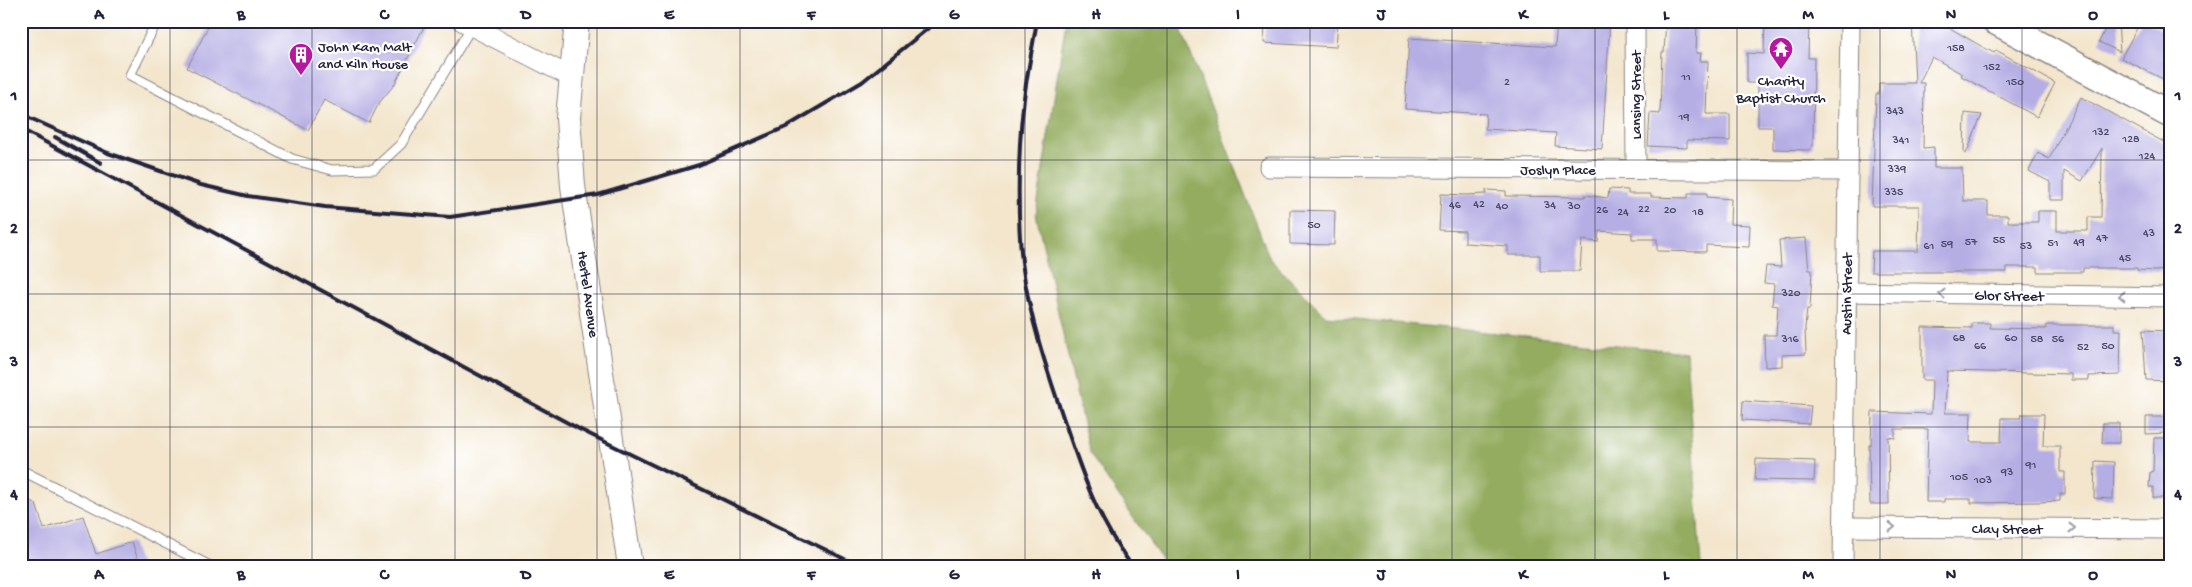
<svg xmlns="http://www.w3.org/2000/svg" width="2192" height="587" font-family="'Gochi Hand',sans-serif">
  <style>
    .forest { fill: #93ac5e; stroke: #5a674c }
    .building { fill: #b5aee4 }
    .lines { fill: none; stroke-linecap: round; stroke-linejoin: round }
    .service-casing { stroke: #8a8484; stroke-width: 11 }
    .minor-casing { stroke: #8a8484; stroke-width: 21 }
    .tertiary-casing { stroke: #8a8484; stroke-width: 26 }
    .secondary-casing { stroke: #8a8484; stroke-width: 29 }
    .service { stroke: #fff; stroke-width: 9 }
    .minor { stroke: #fff; stroke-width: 19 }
    .tertiary { stroke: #fff; stroke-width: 24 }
    .secondary { stroke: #fff; stroke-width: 26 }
    .rail { stroke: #22223b; stroke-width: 4 }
    .oneway { stroke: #9c9ca7 }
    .grid { fill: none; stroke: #22223b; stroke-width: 1; stroke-opacity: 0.55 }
    .labels { text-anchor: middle; stroke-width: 4.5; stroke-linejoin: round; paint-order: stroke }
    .number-label { font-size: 12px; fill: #474565 }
    .poi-label { font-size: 15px; fill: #22223b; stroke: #fff; text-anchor: start }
    .street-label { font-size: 15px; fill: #22223b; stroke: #fff }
    .neatline { fill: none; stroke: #22223b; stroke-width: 2 }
    .grid-label { font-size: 16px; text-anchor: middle; font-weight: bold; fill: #22223b }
  </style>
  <rect width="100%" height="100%" fill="#fff"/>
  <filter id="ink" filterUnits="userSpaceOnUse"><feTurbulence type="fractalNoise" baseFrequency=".02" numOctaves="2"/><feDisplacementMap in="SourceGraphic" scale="10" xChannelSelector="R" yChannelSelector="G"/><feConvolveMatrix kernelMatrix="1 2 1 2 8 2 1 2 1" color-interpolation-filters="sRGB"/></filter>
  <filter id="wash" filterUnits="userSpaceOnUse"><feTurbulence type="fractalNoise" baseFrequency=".0096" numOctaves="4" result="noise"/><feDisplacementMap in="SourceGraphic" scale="20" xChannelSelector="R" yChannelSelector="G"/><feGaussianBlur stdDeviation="1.12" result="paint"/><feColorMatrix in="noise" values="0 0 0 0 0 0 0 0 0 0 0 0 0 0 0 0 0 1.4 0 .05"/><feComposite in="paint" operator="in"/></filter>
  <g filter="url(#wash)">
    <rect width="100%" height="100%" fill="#f3e6cd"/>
    <path class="forest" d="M 1066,21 L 1178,21 L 1270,259 L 1326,316 L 1686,352 L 1701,566 L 1166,566 L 1090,454 L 1036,214 Z"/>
    <g id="blocks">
      <g class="building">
        <path d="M 211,21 L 427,21 L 394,85 L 379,103 L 369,123 L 324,100 L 308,130 L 187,68 Z"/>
        <path d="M 1265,21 L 1338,21 L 1336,47 L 1264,43 Z"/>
        <path d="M 1557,21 L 1610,21 L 1602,149 L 1555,146 L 1556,133 L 1485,129 L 1486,114 L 1405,109 L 1409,38 L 1555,47 Z"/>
        <path d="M 1666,21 L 1697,21 L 1696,53 L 1701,53 L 1700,61 L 1708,61 L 1706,114 L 1730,114 L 1730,141 L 1687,140 L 1687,148 L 1648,146 L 1650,113 L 1660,114 L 1662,52 L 1664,52 Z"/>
        <path d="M 1765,21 L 1809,21 L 1808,58 L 1814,58 L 1813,145 L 1809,150 L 1773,149 L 1773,127 L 1758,127 L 1758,83 L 1747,83 L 1747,53 L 1764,54 Z"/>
        <path d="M 1912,21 L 1941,21 L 1949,25 L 1948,27 L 1981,46 L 1994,53 L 1996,50 L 2055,83 L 2037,117 L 1961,76 L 1962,74 L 1932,57 L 1919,83 L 1924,83 L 1923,148 L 1934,147 L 1934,168 L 1962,168 L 1963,201 L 1988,201 L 1988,215 L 2008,215 L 2008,222 L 2038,222 L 2038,211 L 2057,211 L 2057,231 L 2088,231 L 2088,217 L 2101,217 L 2102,148 L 2082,181 L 2064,171 L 2064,200 L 2050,200 L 2050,182 L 2029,171 L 2038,153 L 2049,159 L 2081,97 L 2171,146 L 2171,269 L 2156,271 L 2137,270 L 2137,268 L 2083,268 L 2083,272 L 2038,272 L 2038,267 L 2007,267 L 2007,272 L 1871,272 L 1872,251 L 1918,251 L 1919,206 L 1872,206 L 1876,94 L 1879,94 L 1879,83 L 1915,83 Z"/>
        <path d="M 2109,21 L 2118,21 L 2120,52 L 2099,42 Z"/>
        <path d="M 2141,21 L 2145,21 L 2171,35 L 2171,83 L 2121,58 Z"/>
        <path d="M 1965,113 L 1982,115 L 1966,154 L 1964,153 Z"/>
        <path d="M 1609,189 L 1628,190 L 1628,194 L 1651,194 L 1651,197 L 1688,198 L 1688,193 L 1707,193 L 1707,197 L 1731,199 L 1730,224 L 1750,225 L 1749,247 L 1706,245 L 1706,252 L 1657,251 L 1657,239 L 1632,239 L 1632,233 L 1599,231 L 1598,242 L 1582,240 L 1580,271 L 1540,271 L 1540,255 L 1508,255 L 1508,246 L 1465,243 L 1465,231 L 1439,230 L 1441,194 L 1467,195 L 1486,194 L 1486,190 L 1506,191 L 1506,196 L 1585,197 L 1585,195 L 1608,198 Z"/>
        <path d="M 1290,210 L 1335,211 L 1334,245 L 1290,244 Z"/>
        <path d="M 1806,238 L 1809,270 L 1812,270 L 1810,309 L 1807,309 L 1805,328 L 1806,354 L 1782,355 L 1782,366 L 1765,367 L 1764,335 L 1776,335 L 1778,306 L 1772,305 L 1774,284 L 1764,283 L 1766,266 L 1781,267 L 1779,240 Z"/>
        <path d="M 1972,323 L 1990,323 L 1990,328 L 2046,329 L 2046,325 L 2114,325 L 2114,330 L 2121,330 L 2120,375 L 2089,376 L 2089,380 L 2071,380 L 2071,374 L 1947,371 L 1945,413 L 1971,413 L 1970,442 L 2001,442 L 2002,418 L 2021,418 L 2022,414 L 2044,414 L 2043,446 L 2060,446 L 2060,472 L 2065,472 L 2065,494 L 2060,494 L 2060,501 L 2040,502 L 1971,503 L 1971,499 L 1944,499 L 1944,502 L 1926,502 L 1928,429 L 1895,429 L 1895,438 L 1888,437 L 1889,504 L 1870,504 L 1869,445 L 1871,445 L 1872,412 L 1931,414 L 1932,380 L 1922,380 L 1922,327 L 1972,328 Z"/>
        <path d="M 2143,330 L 2171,331 L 2171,381 L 2146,380 Z"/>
        <path d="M 1743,401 L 1811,406 L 1809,424 L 1742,420 Z"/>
        <path d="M 2146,417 L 2165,417 L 2166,433 L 2146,434 Z"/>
        <path d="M 2103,423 L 2119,423 L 2119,443 L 2102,443 Z"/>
        <path d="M 2154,438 L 2171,438 L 2171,498 L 2153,498 L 2153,487 L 2149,487 L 2150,472 L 2153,471 Z"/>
        <path d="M 1756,459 L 1815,461 L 1814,481 L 1755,480 Z"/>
        <path d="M 2095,461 L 2114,462 L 2113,499 L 2094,498 Z"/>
        <path d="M 21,496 L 36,504 L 44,529 L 83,516 L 96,554 L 132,542 L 140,566 L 21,566 Z"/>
      </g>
    </g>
  </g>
  <g filter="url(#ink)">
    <use href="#blocks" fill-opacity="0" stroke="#8a8484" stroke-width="1"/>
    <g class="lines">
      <defs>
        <g id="service">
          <path d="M 157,21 L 130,75 L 292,159 L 332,170 L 374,169 L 401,144 L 472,26"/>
          <path d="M 21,470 L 210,566"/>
        </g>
        <g id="minor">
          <path d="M 462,21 L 571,77"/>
          <path d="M 1635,21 L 1636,169"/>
          <path d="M 1269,167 L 1848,171"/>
          <path d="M 1846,292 L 2171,297"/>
          <path d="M 1843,527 L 2171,529"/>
          <path d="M 1843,566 L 1850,21"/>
        </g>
        <path id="tertiary" d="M 577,21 L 568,118 L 573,186 L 630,566"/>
        <path id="secondary" d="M 1995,21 L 2171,115"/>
      </defs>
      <use href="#service" class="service-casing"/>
      <use href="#minor" class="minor-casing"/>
      <use href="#tertiary" class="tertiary-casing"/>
      <use href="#secondary" class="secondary-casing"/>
      <use href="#service" class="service"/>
      <use href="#minor" class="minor"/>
      <use href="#tertiary" class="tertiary"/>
      <use href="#secondary" class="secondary"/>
      <g class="rail">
        <path d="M 1037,21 C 1032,50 1026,78 1023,107 C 1018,152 1017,217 1022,262 C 1029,318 1048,373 1066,426 C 1084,479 1098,520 1132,566"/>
        <path d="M 21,114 L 108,153 L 201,185 L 248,196 L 325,207 L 450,217 L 598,195 L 699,165 L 786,127 L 862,82 L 937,21"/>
        <path d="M 21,129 L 581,430 L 859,566"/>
        <path d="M 55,137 L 101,163"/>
      </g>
    </g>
    <defs><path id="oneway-chevron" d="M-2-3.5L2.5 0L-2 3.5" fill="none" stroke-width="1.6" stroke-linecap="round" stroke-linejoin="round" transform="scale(1.25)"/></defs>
    <g class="oneway">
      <use href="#oneway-chevron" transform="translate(1942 294) rotate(-179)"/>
      <use href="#oneway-chevron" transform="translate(2122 296) rotate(-179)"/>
      <use href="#oneway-chevron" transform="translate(1892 527)"/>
      <use href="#oneway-chevron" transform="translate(2072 528)"/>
    </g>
  </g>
  <path class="grid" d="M 170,21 L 170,566M 312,21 L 312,566M 455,21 L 455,566M 597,21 L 597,566M 740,21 L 740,566M 882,21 L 882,566M 1025,21 L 1025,566M 1167,21 L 1167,566M 1310,21 L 1310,566M 1452,21 L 1452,566M 1595,21 L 1595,566M 1737,21 L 1737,566M 1880,21 L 1880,566M 2022,21 L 2022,566M 21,160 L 2171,160M 21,294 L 2171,294M 21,427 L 2171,427"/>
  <defs>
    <symbol id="temple-pin" viewBox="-11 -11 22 30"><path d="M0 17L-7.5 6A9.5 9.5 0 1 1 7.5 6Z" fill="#b5179e" stroke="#fff"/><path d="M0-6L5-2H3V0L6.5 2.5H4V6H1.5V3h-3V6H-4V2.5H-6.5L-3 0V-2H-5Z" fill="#fff"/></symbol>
    <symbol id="building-pin" viewBox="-11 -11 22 30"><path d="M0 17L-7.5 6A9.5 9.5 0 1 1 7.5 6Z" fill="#b5179e" stroke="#fff"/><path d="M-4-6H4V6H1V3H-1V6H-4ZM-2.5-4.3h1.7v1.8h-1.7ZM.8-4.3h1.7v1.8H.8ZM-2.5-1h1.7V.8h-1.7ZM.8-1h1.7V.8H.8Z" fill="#fff"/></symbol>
  </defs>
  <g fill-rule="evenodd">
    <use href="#temple-pin" x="1767" y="35" width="28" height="38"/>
    <use href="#building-pin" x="287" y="41" width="28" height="38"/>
  </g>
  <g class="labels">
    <g class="number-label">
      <text x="1956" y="51">158</text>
      <text x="1992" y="70">152</text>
      <text x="1686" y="80">11</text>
      <text x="1507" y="85">2</text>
      <text x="2015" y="85">150</text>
      <text x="1895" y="114">343</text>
      <text x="1684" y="120">19</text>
      <text x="2101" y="135">132</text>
      <text x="2131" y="142">128</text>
      <text x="1901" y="143">341</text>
      <text x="2147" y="159">124</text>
      <text x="1897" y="172">339</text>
      <text x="1894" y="195">335</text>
      <text x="1479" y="207">42</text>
      <text x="1455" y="208">46</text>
      <text x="1550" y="208">34</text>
      <text x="1502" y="209">40</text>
      <text x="1574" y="209">30</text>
      <text x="1644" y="212">22</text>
      <text x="1602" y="213">26</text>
      <text x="1670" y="213">20</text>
      <text x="1623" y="215">24</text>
      <text x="1698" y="215">18</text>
      <text x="1314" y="228">50</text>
      <text x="2149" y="236">43</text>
      <text x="2102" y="241">47</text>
      <text x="1999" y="243">55</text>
      <text x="1971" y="245">57</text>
      <text x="2079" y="245">49</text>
      <text x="2053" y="246">51</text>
      <text x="1947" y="247">59</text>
      <text x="1929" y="249">61</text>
      <text x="2026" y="249">53</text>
      <text x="2125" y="261">45</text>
      <text x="1791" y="296">320</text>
      <text x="1959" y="341">68</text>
      <text x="2011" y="341">60</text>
      <text x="1790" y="342">316</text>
      <text x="2037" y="342">58</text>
      <text x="2058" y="342">56</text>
      <text x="1980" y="349">66</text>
      <text x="2108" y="349">50</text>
      <text x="2083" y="350">52</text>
      <text x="2031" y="468">91</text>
      <text x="2007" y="475">93</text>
      <text x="1959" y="480">105</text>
      <text x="1983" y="483">103</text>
    </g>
    <g class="poi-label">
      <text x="318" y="51">John Kam Malt<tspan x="318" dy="17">and Kiln House</tspan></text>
      <text x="1781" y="85" text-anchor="middle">Charity<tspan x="1781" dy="17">Baptist Church</tspan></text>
    </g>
    <g class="street-label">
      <text transform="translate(1635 95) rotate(-90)" y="5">Lansing Street</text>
      <text x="1558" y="174">Joslyn Place</text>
      <text transform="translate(589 294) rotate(82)" y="5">Hertel Avenue</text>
      <text transform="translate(1846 294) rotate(-89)" y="5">Austin Street</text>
      <text transform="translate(2009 295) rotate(1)" y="5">Glor Street</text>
      <text x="2007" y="533">Clay Street</text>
    </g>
  </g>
  <rect width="2192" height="587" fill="none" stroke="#fff" stroke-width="55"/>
  <rect x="28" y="28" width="2136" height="532" class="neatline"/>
  <g class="grid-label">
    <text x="99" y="19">A</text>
    <text x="241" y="19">B</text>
    <text x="384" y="19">C</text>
    <text x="526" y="19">D</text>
    <text x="669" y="19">E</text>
    <text x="811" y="19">F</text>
    <text x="954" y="19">G</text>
    <text x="1096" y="19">H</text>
    <text x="1238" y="19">I</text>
    <text x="1381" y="19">J</text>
    <text x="1523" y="19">K</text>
    <text x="1666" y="19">L</text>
    <text x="1808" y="19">M</text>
    <text x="1951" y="19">N</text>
    <text x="2093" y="19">O</text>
    <text x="14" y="100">1</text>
    <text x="2178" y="100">1</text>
    <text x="14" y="233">2</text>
    <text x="2178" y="233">2</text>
    <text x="14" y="366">3</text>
    <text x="2178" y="366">3</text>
    <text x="14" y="499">4</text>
    <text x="2178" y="499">4</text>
    <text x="99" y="579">A</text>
    <text x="241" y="579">B</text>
    <text x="384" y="579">C</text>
    <text x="526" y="579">D</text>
    <text x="669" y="579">E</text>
    <text x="811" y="579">F</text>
    <text x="954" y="579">G</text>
    <text x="1096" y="579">H</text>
    <text x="1238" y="579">I</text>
    <text x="1381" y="579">J</text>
    <text x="1523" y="579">K</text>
    <text x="1666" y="579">L</text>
    <text x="1808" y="579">M</text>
    <text x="1951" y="579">N</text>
    <text x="2093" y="579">O</text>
  </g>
</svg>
